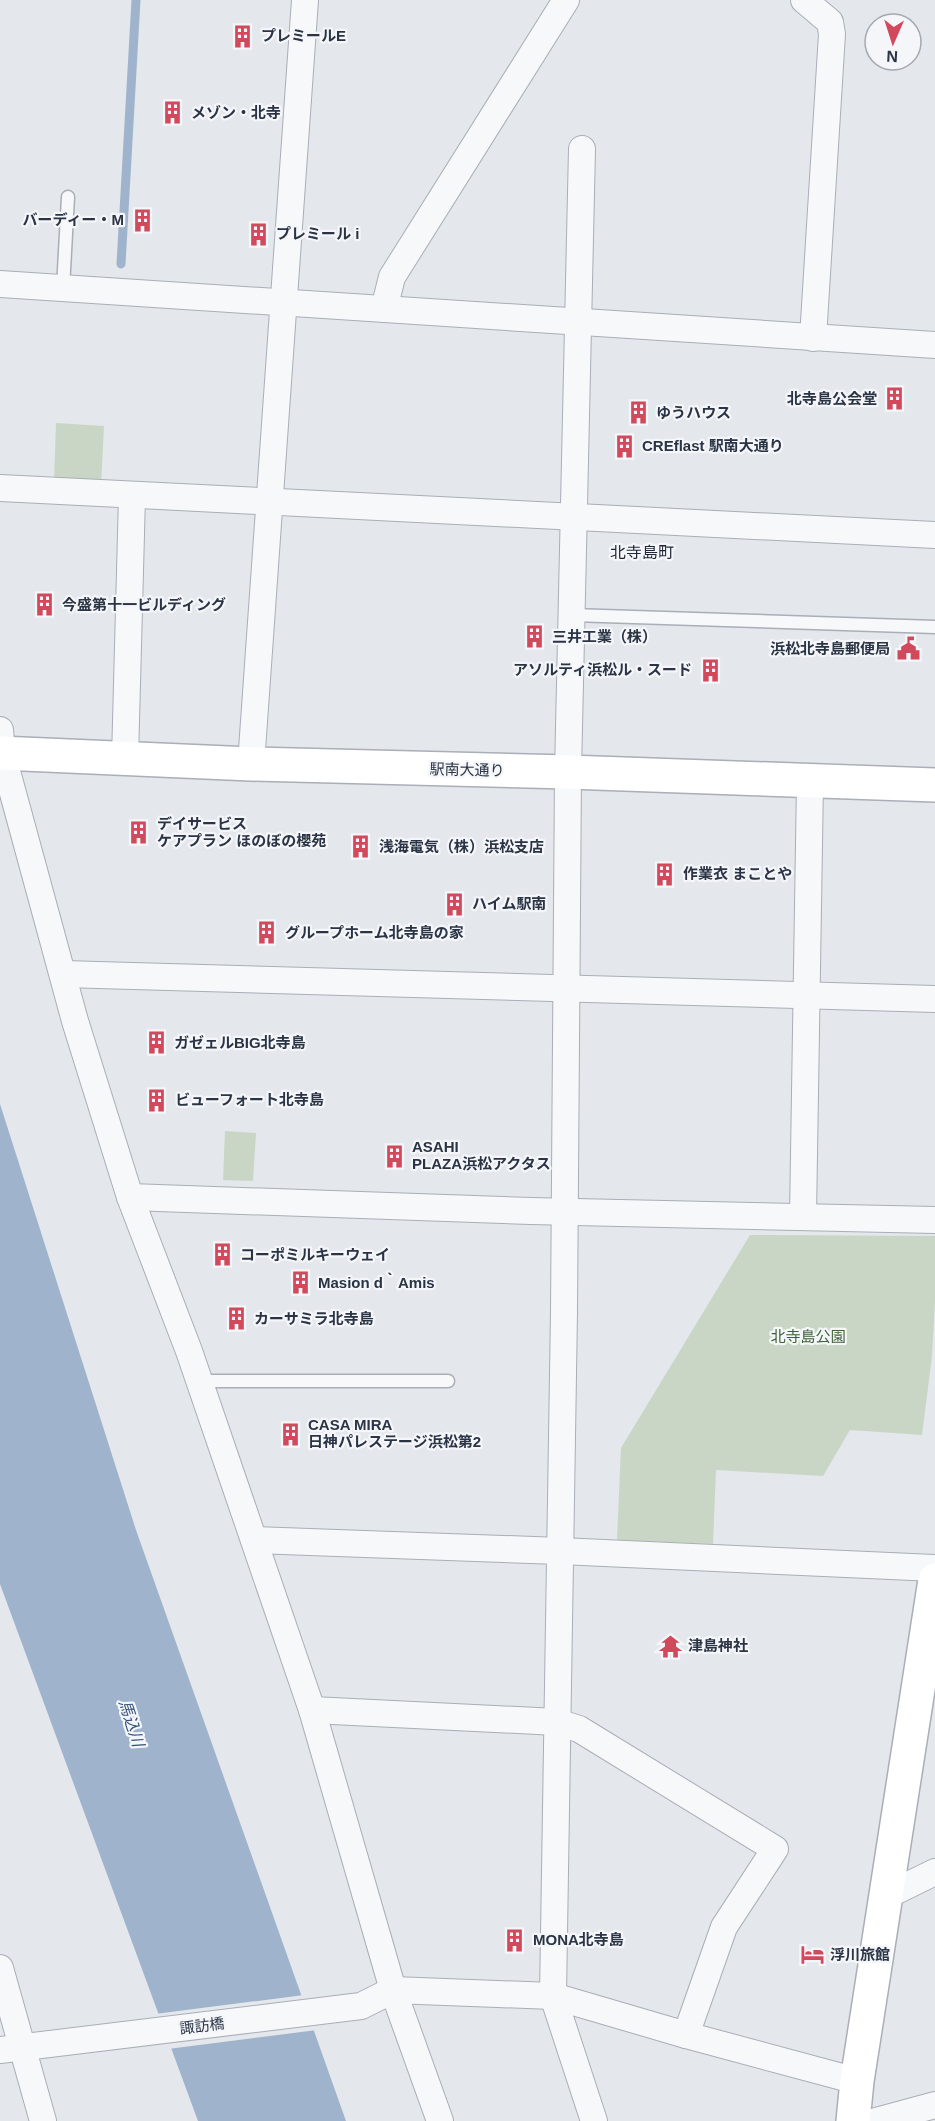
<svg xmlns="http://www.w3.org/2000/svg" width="935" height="2121" font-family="Arial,'Noto Sans JP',sans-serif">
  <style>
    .green { fill: #c9d6c5 }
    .water { fill: #9fb4cc }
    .pier { fill: #e4e7ec }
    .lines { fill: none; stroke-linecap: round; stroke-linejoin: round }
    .stream { stroke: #9fb4cc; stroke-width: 9 }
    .lane-casing { stroke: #a9aeb7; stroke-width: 15 }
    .street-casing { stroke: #a9aeb7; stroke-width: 28 }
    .secondary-casing { stroke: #a9aeb7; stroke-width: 36 }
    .lane { stroke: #f7f8fa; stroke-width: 12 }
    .street { stroke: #f7f8fa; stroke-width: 26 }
    .secondary { stroke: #fff; stroke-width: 33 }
    .labels { text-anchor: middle; stroke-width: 4.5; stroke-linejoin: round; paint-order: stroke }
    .poi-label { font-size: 15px; font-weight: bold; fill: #2b3445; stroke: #f4f6f9; text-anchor: start }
    .street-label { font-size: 15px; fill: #2b3445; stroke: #f4f6f9 }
    .park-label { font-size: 15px; fill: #3f6138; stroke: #f4f6f9 }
    .neighbourhood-label { font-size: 16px; fill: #1d2536; stroke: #f4f6f9 }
    .water-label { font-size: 16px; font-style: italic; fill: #34527a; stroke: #f4f6f9 }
  </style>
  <rect width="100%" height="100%" fill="#e4e7ec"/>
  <g class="green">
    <path d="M 56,423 L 104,426 L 101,484 L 54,481 Z"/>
    <path d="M 225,1131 L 256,1133 L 253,1181 L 223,1180 Z"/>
    <path d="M 750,1235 L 935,1236 L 935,1301 L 932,1356 L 922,1435 L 850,1430 L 823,1476 L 716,1470 L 713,1544 L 617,1540 L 621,1448 Z"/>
  </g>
  <path class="water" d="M 0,1104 L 136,1530 L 346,2121 L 198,2121 L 0,1584 Z"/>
  <path class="pier" d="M 304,1995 L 317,2030 L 168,2049 L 155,2014 Z"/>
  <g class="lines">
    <path class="stream" d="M 121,264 L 136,0"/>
    <defs>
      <g id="lane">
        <path d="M 63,288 L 68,197"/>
        <path d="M 572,615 L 935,627"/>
        <path d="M 200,1381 L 448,1381"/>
      </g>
      <g id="street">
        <path d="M 804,0 L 830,22 L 832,34 L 813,338"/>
        <path d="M 582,149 L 568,772 L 564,1312 L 553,1996 L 594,2121"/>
        <path d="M 0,284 L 935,345"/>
        <path d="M 384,309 L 392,277 L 566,0"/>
        <path d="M 0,488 L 935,535"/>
        <path d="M 0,730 L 2,753 L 75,1021 L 130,1197 L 189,1351 L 312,1710 L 393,1990 L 440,2121"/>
        <path d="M 125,759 L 132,496"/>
        <path d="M 251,764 L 305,0"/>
        <path d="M 63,974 L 935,999"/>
        <path d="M 130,1197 L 531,1211 L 935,1220"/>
        <path d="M 803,1217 L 810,782"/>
        <path d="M 254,1540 L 560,1551 L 935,1568"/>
        <path d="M 312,1710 L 557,1722 L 579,1729 L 775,1849 L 724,1927 L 686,2035"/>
        <path d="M 886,1896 L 935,1872"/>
        <path d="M 0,1968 L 43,2121"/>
        <path d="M 0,2050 L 361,2006 L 393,1990 L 553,1996 L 686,2035 L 857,2081"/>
        <path d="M 876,2121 L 935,2105"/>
      </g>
      <g id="secondary">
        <path d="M 0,753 L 251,764 L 568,772 L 935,785"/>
        <path d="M 853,2121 L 857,2081 L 935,1580"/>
      </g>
    </defs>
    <use href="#lane" class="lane-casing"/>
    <use href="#street" class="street-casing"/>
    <use href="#secondary" class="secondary-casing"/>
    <use href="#lane" class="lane"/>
    <use href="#street" class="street"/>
    <use href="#secondary" class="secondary"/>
  </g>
  <defs>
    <symbol id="building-bare" viewBox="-9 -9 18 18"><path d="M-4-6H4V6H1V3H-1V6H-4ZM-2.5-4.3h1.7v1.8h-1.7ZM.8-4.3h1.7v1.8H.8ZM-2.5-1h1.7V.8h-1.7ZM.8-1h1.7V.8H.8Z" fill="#d1495b" stroke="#f4f6f9" stroke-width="2.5" paint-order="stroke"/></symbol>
    <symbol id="civic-bare" viewBox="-9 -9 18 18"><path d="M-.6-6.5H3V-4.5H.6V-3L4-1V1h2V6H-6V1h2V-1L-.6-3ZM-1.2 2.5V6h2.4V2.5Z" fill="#d1495b" stroke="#f4f6f9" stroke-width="2.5" paint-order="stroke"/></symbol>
    <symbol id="temple-bare" viewBox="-9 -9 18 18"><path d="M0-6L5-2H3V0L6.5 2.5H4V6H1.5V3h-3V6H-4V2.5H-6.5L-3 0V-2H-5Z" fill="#d1495b" stroke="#f4f6f9" stroke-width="2.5" paint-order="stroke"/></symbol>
    <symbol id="hotel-bare" viewBox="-9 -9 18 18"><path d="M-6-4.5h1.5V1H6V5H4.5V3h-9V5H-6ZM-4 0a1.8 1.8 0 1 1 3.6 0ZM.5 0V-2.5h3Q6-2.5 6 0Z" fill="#d1495b" stroke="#f4f6f9" stroke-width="2.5" paint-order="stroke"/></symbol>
  </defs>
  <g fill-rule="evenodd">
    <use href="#building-bare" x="226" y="20" width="33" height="33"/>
    <use href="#building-bare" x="156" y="96" width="33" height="33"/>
    <use href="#building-bare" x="126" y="204" width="33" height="33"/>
    <use href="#building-bare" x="242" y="218" width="33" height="33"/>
    <use href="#building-bare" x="878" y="382" width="33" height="33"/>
    <use href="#building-bare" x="622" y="396" width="33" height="33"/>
    <use href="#building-bare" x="608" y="430" width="33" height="33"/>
    <use href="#building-bare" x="28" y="588" width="33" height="33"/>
    <use href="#building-bare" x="518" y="620" width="33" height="33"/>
    <use href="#civic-bare" x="892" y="632" width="33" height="33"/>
    <use href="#building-bare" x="694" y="654" width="33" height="33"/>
    <use href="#building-bare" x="122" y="816" width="33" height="33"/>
    <use href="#building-bare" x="344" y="830" width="33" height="33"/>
    <use href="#building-bare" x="648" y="858" width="33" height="33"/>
    <use href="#building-bare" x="438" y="888" width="33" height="33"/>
    <use href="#building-bare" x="250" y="916" width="33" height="33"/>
    <use href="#building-bare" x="140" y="1026" width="33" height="33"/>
    <use href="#building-bare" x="140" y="1084" width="33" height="33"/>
    <use href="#building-bare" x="378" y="1140" width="33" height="33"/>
    <use href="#building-bare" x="206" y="1238" width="33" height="33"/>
    <use href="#building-bare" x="284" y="1266" width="33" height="33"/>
    <use href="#building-bare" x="220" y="1302" width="33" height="33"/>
    <use href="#building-bare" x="274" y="1418" width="33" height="33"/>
    <use href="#temple-bare" x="654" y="1630" width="33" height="33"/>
    <use href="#building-bare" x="498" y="1924" width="33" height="33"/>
    <use href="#hotel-bare" x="796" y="1938" width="33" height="33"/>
  </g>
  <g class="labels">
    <g class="poi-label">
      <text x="261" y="41">プレミールE</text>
      <text x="191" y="118">メゾン・北寺</text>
      <text x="124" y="225" text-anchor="end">バーディー・M</text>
      <text x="276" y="239">プレミール i</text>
      <text x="877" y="404" text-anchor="end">北寺島公会堂</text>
      <text x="656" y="418">ゆうハウス</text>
      <text x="642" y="451">CREflast 駅南大通り</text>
      <text x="62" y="610">今盛第十一ビルディング</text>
      <text x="552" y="642">三井工業（株）</text>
      <text x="890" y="654" text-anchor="end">浜松北寺島郵便局</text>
      <text x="692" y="675" text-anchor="end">アソルティ浜松ル・スード</text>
      <text x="157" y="829">デイサービス<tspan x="157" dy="17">ケアプラン ほのぼの櫻苑</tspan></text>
      <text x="379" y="852">浅海電気（株）浜松支店</text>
      <text x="683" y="879">作業衣 まことや</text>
      <text x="472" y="909">ハイム駅南</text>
      <text x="285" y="938">グループホーム北寺島の家</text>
      <text x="174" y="1048">ガゼェルBIG北寺島</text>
      <text x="175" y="1105">ビューフォート北寺島</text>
      <text x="412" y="1152">ASAHI<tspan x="412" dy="17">PLAZA浜松アクタス</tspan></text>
      <text x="240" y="1260">コーポミルキーウェイ</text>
      <text x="318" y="1288">Masion d｀Amis</text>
      <text x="254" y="1324">カーサミラ北寺島</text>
      <text x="308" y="1430">CASA MIRA<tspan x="308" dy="17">日神パレステージ浜松第2</tspan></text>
      <text x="688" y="1651">津島神社</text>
      <text x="533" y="1945">MONA北寺島</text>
      <text x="830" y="1960">浮川旅館</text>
    </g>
    <g class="street-label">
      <text transform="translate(467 770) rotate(1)" y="5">駅南大通り</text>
      <text transform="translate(202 2026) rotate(-7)" y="5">諏訪橋</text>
    </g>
    <g class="park-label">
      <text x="808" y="1342">北寺島公園</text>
    </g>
    <g class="neighbourhood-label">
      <text x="642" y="558">北寺島町</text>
    </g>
    <g class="water-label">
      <text transform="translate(132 1723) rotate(72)" y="6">馬込川</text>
    </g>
  </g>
  <g transform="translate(893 42) rotate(183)"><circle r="28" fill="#f4f6f9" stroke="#a4a8b1" stroke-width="1.5"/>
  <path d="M0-4.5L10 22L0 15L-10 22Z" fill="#d1495b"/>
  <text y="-9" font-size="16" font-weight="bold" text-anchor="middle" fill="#2b3445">N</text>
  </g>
</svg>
